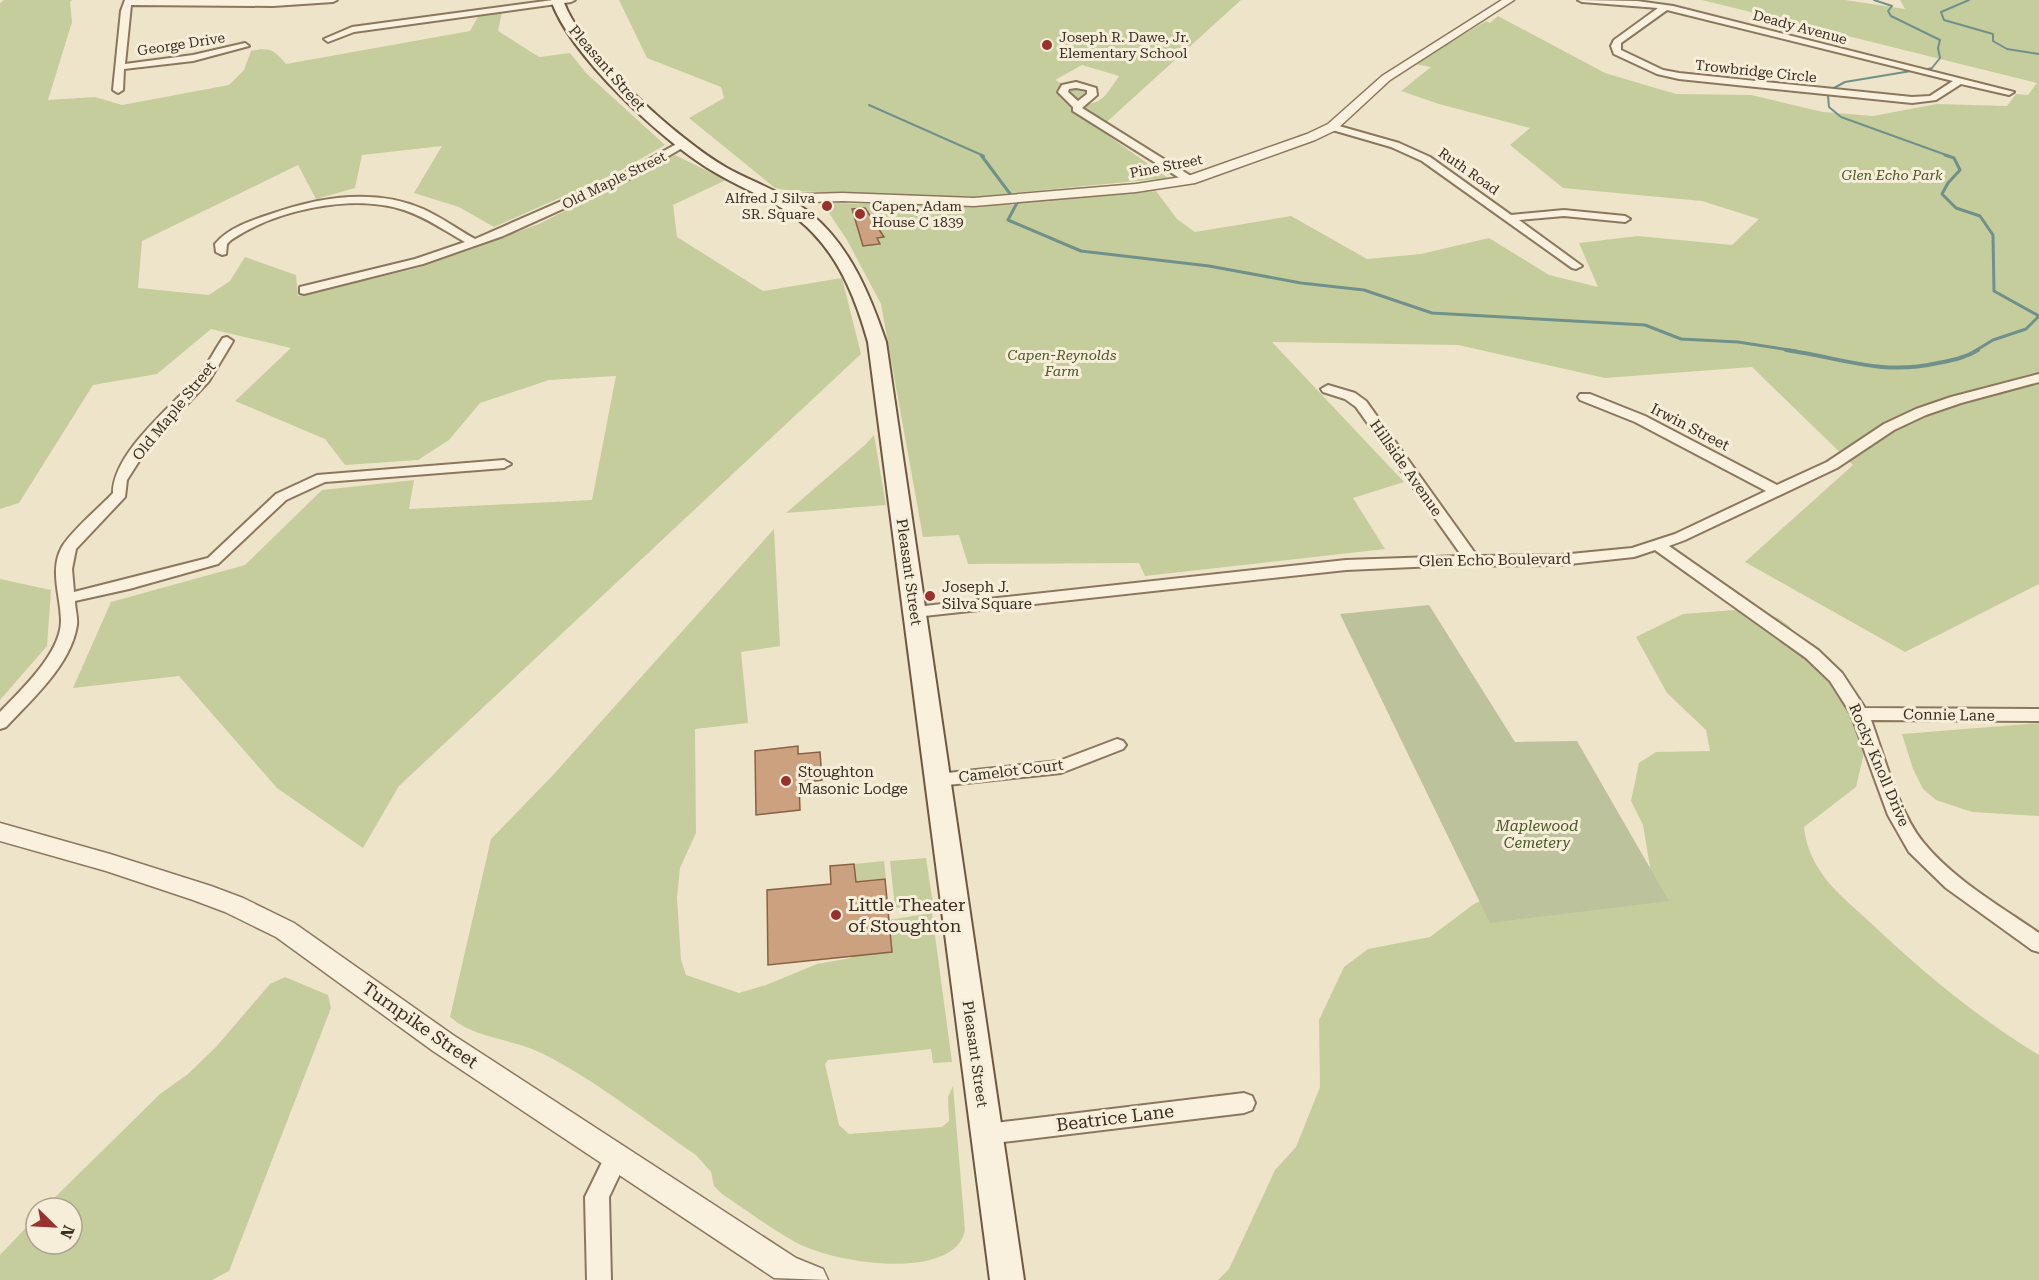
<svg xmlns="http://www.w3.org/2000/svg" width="2039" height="1280" font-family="'Roboto Serif',serif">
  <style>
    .green { fill: #c6cd9d; fill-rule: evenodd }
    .cemetery { fill: #bcc29b }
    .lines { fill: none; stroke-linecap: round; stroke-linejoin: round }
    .stream-far2 { stroke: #70918a; stroke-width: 2 }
    .stream-far1 { stroke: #70918a; stroke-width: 3 }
    .stream { stroke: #70918a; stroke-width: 4 }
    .building { fill: #cba180; stroke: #896144; stroke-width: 1.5 }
    .minor-casing { stroke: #8b775e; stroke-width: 4 }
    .tertiary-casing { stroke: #8b775e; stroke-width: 3 }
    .secondary-casing { stroke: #6d5841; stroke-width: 4 }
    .minor { fill: #f9f1dd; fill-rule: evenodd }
    .tertiary { fill: #f9f1dd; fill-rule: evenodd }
    .secondary { fill: #f9f1dd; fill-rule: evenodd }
    .poi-dot { fill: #99312f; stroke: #f6eed9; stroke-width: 2 }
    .labels { text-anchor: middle; stroke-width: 6; stroke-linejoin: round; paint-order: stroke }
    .far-street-label { font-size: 14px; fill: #3b2e21; stroke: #f6eed9 }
    .far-poi-label { font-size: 14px; fill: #3b2e21; stroke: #f6eed9; text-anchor: start }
    .far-park-label { font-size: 14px; font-style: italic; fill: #4a5728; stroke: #f6eed9 }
    .street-label { font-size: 15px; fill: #3b2e21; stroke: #f6eed9 }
    .poi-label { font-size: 15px; fill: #3b2e21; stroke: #f6eed9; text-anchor: start }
    .park-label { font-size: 15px; font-style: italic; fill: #4a5728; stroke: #f6eed9 }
    .near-poi-label { font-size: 18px; fill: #3b2e21; stroke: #f6eed9; text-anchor: start }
    .near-street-label { font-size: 18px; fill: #3b2e21; stroke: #f6eed9 }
  </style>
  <rect width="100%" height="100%" fill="#eee4c9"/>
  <g class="green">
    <path d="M 4,0 L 72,0 L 70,2 L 72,22 L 48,100 L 95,97 L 122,105 L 229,85 L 244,70 L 251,51 C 269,47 274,49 286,64 L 470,31 L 479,15 L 502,12 L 498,31 L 539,57 L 570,53 L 586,73 L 665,145 L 616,173 L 494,227 L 459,207 L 414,193 L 442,146 L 362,155 L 355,188 L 316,199 L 298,165 L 142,241 L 138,288 L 209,295 L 230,281 L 245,257 L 296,275 L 298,296 L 418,268 L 539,224 L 675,155 L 726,180 L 673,205 L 677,237 L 763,291 L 842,278 L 861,354 L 399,786 L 363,848 L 277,788 L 179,676 L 73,688 L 111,602 L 245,565 L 322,490 L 414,480 L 409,509 L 592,500 L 616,376 L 549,380 L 480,403 L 449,440 L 418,460 L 345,465 L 325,439 L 235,401 L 291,348 L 211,329 L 157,374 L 93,385 L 19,503 L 0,509 L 0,3 Z"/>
    <path d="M 619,0 L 1241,0 L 1099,129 L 1168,178 L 973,197 L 790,191 L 775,188 L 689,118 L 724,98 L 721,87 L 647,58 ZM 1082,65 L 1119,76 C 1110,89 1101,107 1084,103 L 1089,94 L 1088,89 L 1071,88 L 1055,80 Z"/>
    <path d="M 1702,0 L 1845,0 L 1905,9 L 1900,0 L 2039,0 L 2039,584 L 1905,652 L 1745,562 L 1853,465 L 1752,367 L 1605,378 L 1458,345 L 1272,342 L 1404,482 L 1353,498 L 1385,549 L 1145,576 L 1139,563 L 968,564 L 959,535 L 923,537 L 881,304 L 847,240 L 825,207 L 832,203 L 919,205 L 1011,203 L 1010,205 L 1156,191 L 1177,219 L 1195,232 L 1291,216 L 1367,259 L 1421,254 L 1489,238 L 1549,275 L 1598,287 L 1579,243 L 1638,236 L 1732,245 L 1759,219 L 1702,201 L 1563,188 L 1510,145 L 1530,128 L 1439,104 L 1401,91 L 1431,67 L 1415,64 L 1486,21 L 1490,23 L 1498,16 L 1605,73 L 1676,94 L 1751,95 L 1823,112 L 1873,116 L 1937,104 L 2007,106 L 2016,94 L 2028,95 L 2037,83 Z"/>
    <path d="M 874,435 L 886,505 L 786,513 L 866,444 Z"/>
    <path d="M 774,529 L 780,646 L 741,652 L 748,723 L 695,729 L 696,833 L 680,868 L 677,898 L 681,960 L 686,975 L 739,993 L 766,985 L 817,964 L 851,958 L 850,956 L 892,952 L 889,920 L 932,913 L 952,1062 L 933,1063 L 931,1049 L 828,1060 L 825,1064 L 839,1125 L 849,1134 L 942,1127 L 949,1121 L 948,1097 L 953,1086 L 965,1230 C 956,1280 840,1266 795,1242 C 770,1228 746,1210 722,1194 L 714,1186 L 711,1172 L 696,1155 C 646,1121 593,1078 539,1052 C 510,1038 476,1039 450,1017 L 491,839 L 554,774 Z"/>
    <path d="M 0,579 L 51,590 L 47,646 L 0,700 Z"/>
    <path d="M 1747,609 L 1778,618 L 1789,626 L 1848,701 L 1868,736 L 1856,787 L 1804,827 C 1805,840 1810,854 1817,866 C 1830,889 1854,907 1873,925 C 1925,974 1978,1018 2039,1055 L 2039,1280 L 1218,1280 L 1229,1269 L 1275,1170 L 1296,1147 L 1320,1087 L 1319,1020 L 1344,967 L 1368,949 L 1430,937 L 1474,904 L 1501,891 L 1651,873 L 1643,825 L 1631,801 L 1639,763 L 1656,752 L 1710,751 L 1706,730 L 1667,693 L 1636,637 L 1683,614 Z"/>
    <path d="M 2039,723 L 2039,816 L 1972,812 L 1936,800 L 1923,789 L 1913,769 L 1902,734 Z"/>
    <path d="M 926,858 L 933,904 L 895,908 L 890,861 Z"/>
    <path d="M 884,861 L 886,878 L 856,882 L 854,864 Z"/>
    <path d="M 285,977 L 328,995 L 331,1008 L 229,1271 L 212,1280 L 0,1280 L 0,1255 L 36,1217 L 36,1244 L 72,1244 L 72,1208 L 44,1208 L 160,1094 L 188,1074 L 216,1047 L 270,984 Z"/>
  </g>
  <path class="cemetery" d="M 1429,605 L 1515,742 L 1577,741 L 1669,901 L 1490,923 L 1340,614 Z"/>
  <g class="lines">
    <g class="stream-far2">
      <path d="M 1874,0 L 1892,6 L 1888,11 L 1891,16 L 1940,40 L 1938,48 L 1940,58 L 1932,68 L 1924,70"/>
      <path d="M 1969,0 L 1941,12 L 1944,20 L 1993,34 L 1993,41 L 2007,49 L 2039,54"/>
      <path d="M 1832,89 L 1845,82 L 1911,71"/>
      <path d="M 1828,96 L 1829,107 L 1841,117 L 1949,156"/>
      <path d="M 869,105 L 984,156"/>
    </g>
    <g class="stream-far1">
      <path d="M 981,155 L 1011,195"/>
      <path d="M 1945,155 L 1954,158 L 1960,170 L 1948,183 L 1942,194 L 1956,208 L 1980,216 L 1993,235 L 1994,291 L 2039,316"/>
      <path d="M 1017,203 L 1008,220 L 1081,251 L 1209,266 L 1301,283 L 1364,290 L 1432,313 L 1645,325 L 1681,339 L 1738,342 L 1796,351"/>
      <path d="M 1975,351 L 1993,340 L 2026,329 L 2039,316"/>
    </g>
    <path class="stream" d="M 1786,350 C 1843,358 1880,376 1938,363 C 1953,360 1965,358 1978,350"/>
  </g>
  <g class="building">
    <path d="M 865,208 L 884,237 L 877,238 L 880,244 L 863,246 L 852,209 Z"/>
    <path d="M 798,746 L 798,754 L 820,752 L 822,780 L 799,783 L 800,810 L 756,815 L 755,751 Z"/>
    <path d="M 854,864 L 856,882 L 885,879 L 892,952 L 768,965 L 767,890 L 831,884 L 830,866 Z"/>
  </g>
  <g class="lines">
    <defs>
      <g id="minor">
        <path d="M 125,0 L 337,0 L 333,2 L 273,6 L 131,5 L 125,64 L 193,55 L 245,43 L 249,46 L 193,61 L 124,69 L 123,90 L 118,93 L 113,90 L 121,11 Z"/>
        <path d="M 553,0 L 575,0 L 571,2 L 354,32 L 328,42 L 324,39 L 352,27 Z"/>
        <path d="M 1578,0 L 1637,1 L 1673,6 L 2014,92 L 2009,95 L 1961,84 L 1936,100 L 1912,103 L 1679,79 L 1657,74 L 1614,54 L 1611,46 L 1614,40 L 1658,8 L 1582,2 ZM 1667,10 L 1953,81 L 1930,96 L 1912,97 L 1679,73 L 1663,70 L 1621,50 L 1621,43 Z"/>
        <path d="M 1076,82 L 1096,88 L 1097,95 L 1082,108 L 1194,178 L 1194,182 L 1186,182 L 1073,111 L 1073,107 L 1058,92 L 1062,85 ZM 1076,88 L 1087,90 L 1087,94 L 1078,101 L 1068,92 L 1069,89 Z"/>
        <path d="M 1332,124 L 1399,143 L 1430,157 L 1511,215 L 1564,210 L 1625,216 L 1630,219 L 1625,222 L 1564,216 L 1519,220 L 1582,266 L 1576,269 L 1572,268 L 1422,161 L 1391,147 L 1329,129 L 1329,125 Z"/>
        <path d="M 680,142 L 689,144 L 629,179 L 503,236 L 423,264 L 304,294 L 300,293 L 300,287 L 415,259 L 465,242 C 445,231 426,217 404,210 C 352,193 275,210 231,240 L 227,244 L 226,254 L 222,255 L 216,252 L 215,244 C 228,228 252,220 271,214 C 319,197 375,188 423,209 C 441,217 457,229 475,239 L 621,175 Z"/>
        <path d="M 227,337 L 233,341 L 209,381 L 155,438 L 141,458 L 127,480 L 125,497 L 76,549 L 72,569 L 74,592 L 208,558 L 276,494 L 317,475 L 504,460 L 511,464 L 504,468 L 325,482 L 286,500 L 218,564 L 129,589 L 75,601 C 75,609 78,617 77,625 C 71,665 32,699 6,727 L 0,729 L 0,712 C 21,690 61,653 61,621 C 61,597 49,570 62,547 C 71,531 99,508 113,493 C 113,453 171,407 197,378 C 207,366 214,351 223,338 Z"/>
        <path d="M 2039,374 L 2039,382 L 1961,403 L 1926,415 L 1894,430 L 1837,468 L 1685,540 L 1669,546 L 1818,650 L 1842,673 L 1865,708 L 2039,709 L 2039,721 L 1871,720 C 1884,756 1899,813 1923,842 C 1954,880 2000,906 2039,933 L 2039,952 L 2032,950 L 1946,888 L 1909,852 L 1888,815 L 1851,714 L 1830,681 L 1806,658 L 1655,550 L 1634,557 L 1560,565 L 1436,566 L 1346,570 L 915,617 L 907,612 L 915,607 L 1346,560 L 1462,556 L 1356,407 L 1345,399 L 1323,392 L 1321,389 L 1328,385 L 1355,393 L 1366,401 L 1477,556 L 1560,555 L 1632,548 L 1675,534 L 1766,491 L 1635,422 L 1580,400 L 1578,397 L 1580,394 L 1590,394 L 1645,416 L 1777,485 L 1827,462 L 1884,424 L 1916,409 L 1951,397 Z"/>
        <path d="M 1117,739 L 1123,741 L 1126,745 L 1123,749 L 1061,773 L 938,786 L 932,785 L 929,780 L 932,775 L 938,774 L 1059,761 Z"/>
        <path d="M 1244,1093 L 1252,1096 L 1255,1103 L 1252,1110 L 1244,1113 L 986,1144 L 978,1141 L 975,1134 L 978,1127 L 986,1124 Z"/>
        <path d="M 616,1147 L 624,1150 L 628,1157 L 609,1197 L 611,1280 L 587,1280 L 585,1197 L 608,1150 Z"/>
      </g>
      <g id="tertiary">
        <path d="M 1502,0 L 1514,0 L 1390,80 L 1336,130 L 1315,140 L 1195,183 L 1136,192 L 974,206 L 842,201 L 778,203 L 771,199 L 778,195 L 842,193 L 974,198 L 1136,184 L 1188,176 L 1307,134 L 1328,124 L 1382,76 Z"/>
        <path d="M 0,823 L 110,854 L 211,886 L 243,898 L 294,923 L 453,1035 L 796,1258 L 823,1269 L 828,1280 L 774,1278 L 433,1051 L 276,937 L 225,912 L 193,900 L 106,871 L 0,841 Z"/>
      </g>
      <path id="secondary" d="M 551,0 L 563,0 C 582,54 677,139 727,168 C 754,183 786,193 811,214 C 850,246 870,295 886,342 L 1024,1280 L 990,1280 L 868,342 C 857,303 842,263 813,233 C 786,204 750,193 716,173 C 665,144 570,56 551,0 Z"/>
    </defs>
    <use href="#minor" class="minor-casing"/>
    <use href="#tertiary" class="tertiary-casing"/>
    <use href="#secondary" class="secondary-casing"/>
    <use href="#minor" class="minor"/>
    <use href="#tertiary" class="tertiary"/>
    <use href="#secondary" class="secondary"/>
  </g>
  <g class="poi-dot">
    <circle cx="1047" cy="45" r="6"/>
    <circle cx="827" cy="206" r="6"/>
    <circle cx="860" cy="214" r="6"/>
    <circle cx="930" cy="596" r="6"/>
    <circle cx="786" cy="781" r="6"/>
    <circle cx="836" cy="915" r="6"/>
  </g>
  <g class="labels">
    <g class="far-street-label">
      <text transform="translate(1800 27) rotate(15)" y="5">Deady Avenue</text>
      <text transform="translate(181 44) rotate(-9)" y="5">George Drive</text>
      <text transform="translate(1756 71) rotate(6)" y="5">Trowbridge Circle</text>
      <text transform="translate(1166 166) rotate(-11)" y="5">Pine Street</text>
      <text transform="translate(1469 171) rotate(35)" y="5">Ruth Road</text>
      <text transform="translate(614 180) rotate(-26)" y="5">Old Maple Street</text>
    </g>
    <g class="far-poi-label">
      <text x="1059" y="42">Joseph R. Dawe, Jr.<tspan x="1059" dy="16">Elementary School</tspan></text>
      <text x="815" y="203" text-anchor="end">Alfred J Silva<tspan x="815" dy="16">SR. Square</tspan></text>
      <text x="872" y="211">Capen, Adam<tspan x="872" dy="16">House C 1839</tspan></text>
    </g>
    <g class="far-park-label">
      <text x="1892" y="180">Glen Echo Park</text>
      <text x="1062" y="360">Capen-Reynolds<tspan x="1062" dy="16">Farm</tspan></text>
    </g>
    <g class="street-label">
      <text transform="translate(607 68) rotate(49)" y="5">Pleasant Street</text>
      <text transform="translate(174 411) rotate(-51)" y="5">Old Maple Street</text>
      <text transform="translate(1690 427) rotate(27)" y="5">Irwin Street</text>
      <text transform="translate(1406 468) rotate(55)" y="5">Hillside Avenue</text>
      <text transform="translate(1495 560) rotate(-1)" y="5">Glen Echo Boulevard</text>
      <text transform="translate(909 572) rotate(82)" y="5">Pleasant Street</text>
      <text transform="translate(1949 715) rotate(1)" y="5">Connie Lane</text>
      <text transform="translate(1879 765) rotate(67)" y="5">Rocky Knoll Drive</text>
      <text transform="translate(1011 771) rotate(-7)" y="5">Camelot Court</text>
      <text transform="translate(975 1054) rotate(82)" y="5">Pleasant Street</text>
    </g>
    <g class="poi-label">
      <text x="942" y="592">Joseph J.<tspan x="942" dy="17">Silva Square</tspan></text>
      <text x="798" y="777">Stoughton<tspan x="798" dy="17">Masonic Lodge</tspan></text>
    </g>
    <g class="park-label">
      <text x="1537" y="831">Maplewood<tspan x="1537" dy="17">Cemetery</tspan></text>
    </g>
    <g class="near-poi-label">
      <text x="848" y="911">Little Theater<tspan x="848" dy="21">of Stoughton</tspan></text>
    </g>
    <g class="near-street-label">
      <text transform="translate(420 1025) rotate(35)" y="6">Turnpike Street</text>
      <text transform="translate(1115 1118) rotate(-7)" y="6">Beatrice Lane</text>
    </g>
  </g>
  <g transform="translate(54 1226) rotate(114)"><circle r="28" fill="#f6eed9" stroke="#aba18f" stroke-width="1.5"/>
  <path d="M0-4.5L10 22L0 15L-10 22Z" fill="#99312f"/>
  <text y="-9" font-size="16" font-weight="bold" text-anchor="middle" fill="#3b2e21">N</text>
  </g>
</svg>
